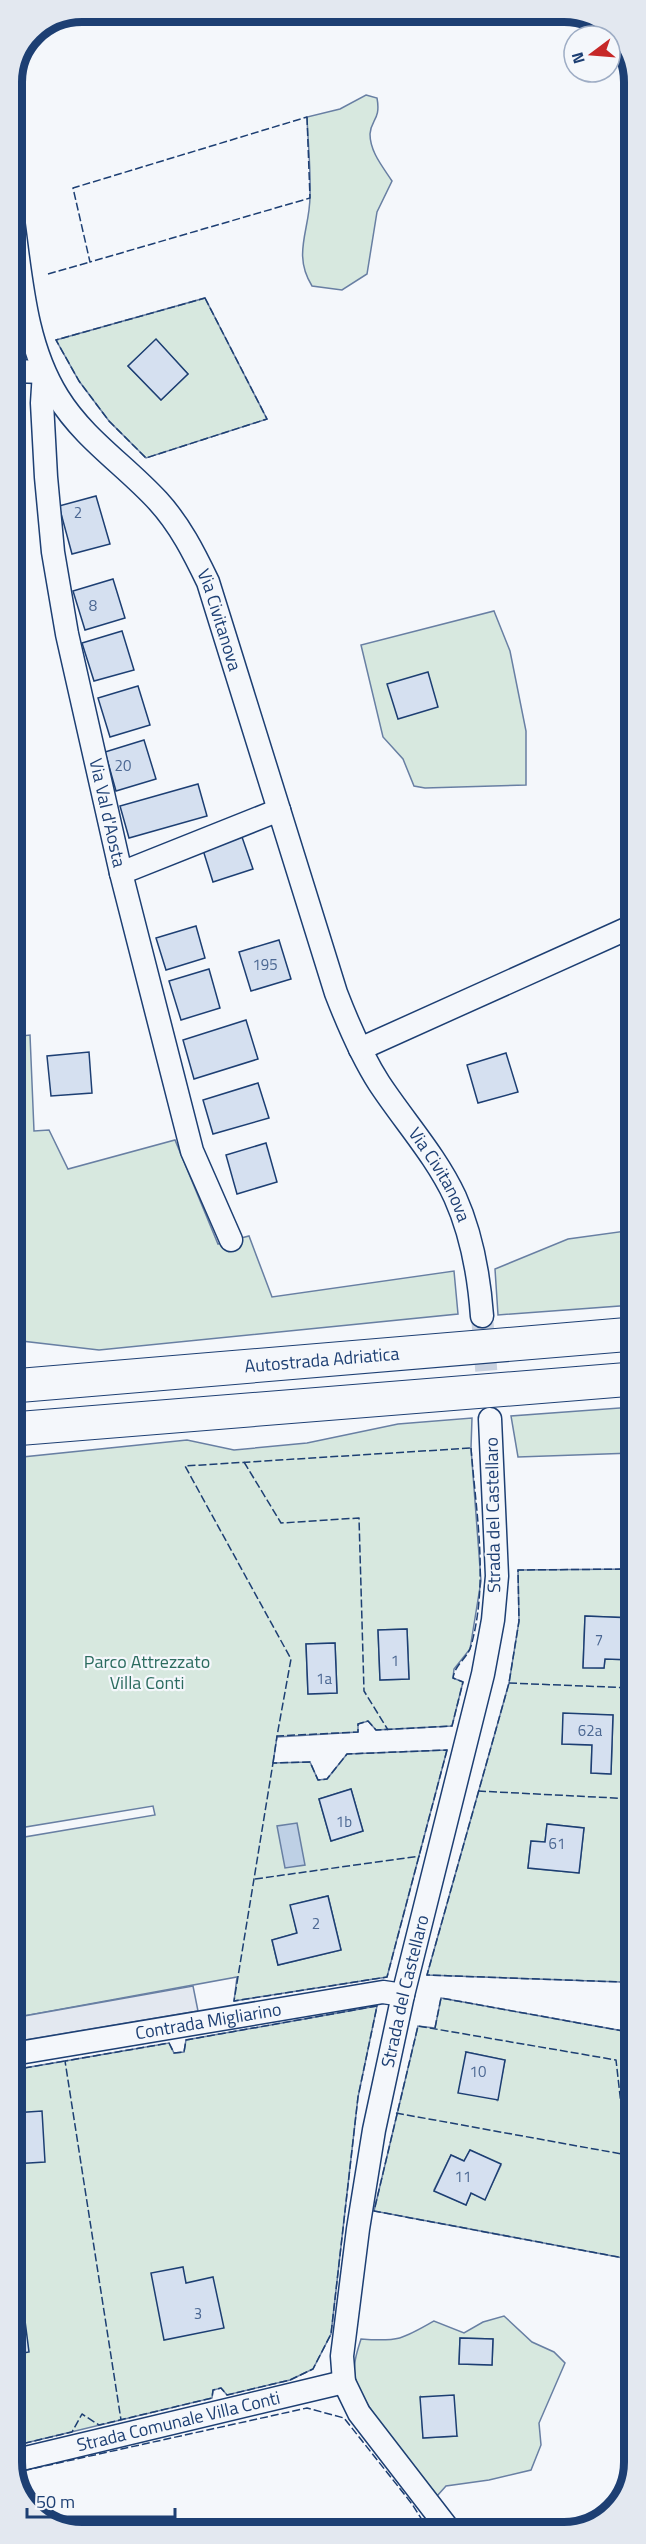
<svg xmlns="http://www.w3.org/2000/svg" width="646" height="2544" font-family="'Titillium Web',sans-serif">
  <style>
    .green { fill: #d7e8df; stroke: #687fa3; stroke-width: 1.5; fill-rule: evenodd }
    .parking { fill: #e3e8f0; stroke: #687fa3; stroke-width: 1.5 }
    .water { fill: #bed0e5; stroke: #687fa3; stroke-width: 1.5 }
    .building { fill: #d5e0f0; stroke: #1d3f73; stroke-width: 1.5 }
    .lines { fill: none; stroke-linecap: round; stroke-linejoin: round }
    .minor-tunnel { stroke: #c9d2e0; stroke-width: 22; stroke-dasharray: 22 11; stroke-linecap: butt }
    .minor-casing { stroke: #1d3f73; stroke-width: 25 }
    .highway-casing { stroke: #1d3f73; stroke-width: 35 }
    .minor { stroke: #f4f7fb; stroke-width: 22 }
    .highway { stroke: #f4f7fb; stroke-width: 33 }
    .fence { stroke: #1d3f73; stroke-width: 1.5; stroke-dasharray: 8 3; stroke-linecap: butt }
    .labels { text-anchor: middle; stroke-width: 4.5; stroke-linejoin: round; paint-order: stroke }
    .number-label { font-size: 15px; fill: #4b6792 }
    .street-label { font-size: 18px; fill: #1d3f73; stroke: #f4f7fb }
    .park-label { font-size: 18px; fill: #2c6c60; stroke: #f4f7fb }
    .rim { fill: none; stroke: #1d3f73; stroke-width: 8 }
  </style>
  <rect width="100%" height="100%" fill="#f4f7fb"/>
  <g class="green">
    <path d="M 366,95 L 377,98 C 381,120 371,119 370,134 C 370,152 383,167 392,181 L 377,212 L 367,274 L 342,290 L 312,286 C 292,254 310,230 310,196 C 311,170 308,143 307,117 L 340,109 Z"/>
    <path d="M 205,298 L 267,419 L 146,458 L 109,421 L 79,381 L 56,340 ZM 156,340 L 188,374 L 161,400 L 128,366 Z"/>
    <path d="M 494,611 L 510,651 L 526,731 L 526,785 L 425,788 L 414,786 L 403,759 L 383,737 L 361,645 Z"/>
    <path d="M 30,1035 L 34,1131 L 49,1130 L 68,1169 L 175,1140 L 218,1244 L 249,1236 L 272,1297 L 454,1271 L 458,1314 L 99,1350 L 13,1340 L 13,1037 Z"/>
    <path d="M 633,1230 L 633,1305 L 498,1315 L 495,1269 L 568,1239 Z"/>
    <path d="M 633,1407 L 633,1453 L 518,1457 L 511,1416 Z"/>
    <path d="M 472,1418 L 471,1448 L 481,1581 L 470,1649 L 454,1669 L 453,1678 L 463,1682 L 452,1726 L 376,1730 L 368,1721 L 358,1724 L 358,1732 L 277,1737 L 273,1763 L 310,1762 L 318,1780 L 327,1779 L 347,1754 L 447,1750 L 387,1977 L 234,2001 L 237,1977 L 13,2018 L 13,1839 L 155,1815 L 153,1806 L 13,1829 L 13,1458 L 187,1440 L 234,1450 L 307,1443 L 398,1424 ZM 407,1629 L 409,1679 L 380,1680 L 378,1630 ZM 335,1643 L 337,1693 L 308,1694 L 306,1644 ZM 351,1789 L 363,1831 L 331,1841 L 319,1799 ZM 328,1896 L 341,1950 L 278,1965 L 272,1940 L 297,1933 L 291,1905 Z"/>
    <path d="M 634,1569 L 634,1618 L 585,1616 L 583,1667 L 604,1668 L 605,1659 L 634,1660 L 634,1863 L 621,1982 L 427,1975 L 509,1683 L 519,1621 L 518,1570 ZM 564,1714 L 613,1715 L 611,1774 L 591,1773 L 592,1745 L 562,1744 ZM 547,1824 L 584,1828 L 579,1873 L 528,1868 L 531,1841 L 545,1842 Z"/>
    <path d="M 441,1998 L 634,2033 L 634,2148 L 626,2147 L 634,2219 L 634,2260 L 374,2211 L 418,2026 L 435,2028 ZM 466,2052 L 505,2060 L 497,2100 ZM 470,2150 L 501,2165 L 485,2199 L 471,2193 L 466,2205 L 434,2190 L 451,2155 L 464,2161 Z"/>
    <path d="M 377,2006 L 358,2097 L 331,2334 L 313,2369 L 290,2380 L 227,2395 L 221,2388 L 213,2390 L 212,2398 L 13,2446 L 13,2070 L 169,2043 L 174,2053 L 184,2052 L 186,2040 Z"/>
    <path d="M 504,2316 L 532,2342 L 554,2352 L 565,2363 L 539,2423 L 541,2445 L 531,2470 L 489,2480 L 446,2486 L 437,2496 C 417,2467 360,2406 355,2376 C 353,2363 357,2352 361,2339 C 398,2342 403,2339 434,2321 L 464,2333 L 483,2322 ZM 460,2338 L 493,2339 L 492,2365 L 459,2364 ZM 421,2397 L 457,2436 L 423,2438 Z"/>
  </g>
  <path class="parking" d="M 193,1986 L 198,2011 L 13,2042 L 13,2018 Z"/>
  <path class="water" d="M 297,1823 L 305,1865 L 285,1868 L 277,1826 Z"/>
  <g class="building">
    <path d="M 156,339 L 188,374 L 161,400 L 128,366 Z"/>
    <path d="M 96,496 L 110,544 L 72,554 L 59,506 Z"/>
    <path d="M 113,579 L 125,618 L 85,630 L 73,591 Z"/>
    <path d="M 122,631 L 134,670 L 94,681 L 82,643 Z"/>
    <path d="M 428,672 L 438,707 L 398,719 L 387,684 Z"/>
    <path d="M 138,686 L 150,725 L 110,737 L 98,698 Z"/>
    <path d="M 144,740 L 156,779 L 116,791 L 105,752 Z"/>
    <path d="M 198,784 L 207,816 L 129,838 L 120,806 Z"/>
    <path d="M 242,837 L 253,869 L 213,882 L 203,850 Z"/>
    <path d="M 196,926 L 205,958 L 166,970 L 156,938 Z"/>
    <path d="M 279,940 L 291,979 L 251,991 L 239,952 Z"/>
    <path d="M 209,969 L 220,1008 L 181,1020 L 169,981 Z"/>
    <path d="M 246,1020 L 258,1059 L 194,1079 L 183,1040 Z"/>
    <path d="M 89,1052 L 92,1093 L 51,1096 L 47,1056 Z"/>
    <path d="M 506,1053 L 518,1092 L 478,1103 L 467,1065 Z"/>
    <path d="M 258,1083 L 269,1118 L 213,1134 L 203,1100 Z"/>
    <path d="M 266,1143 L 277,1182 L 237,1194 L 226,1155 Z"/>
    <path d="M 585,1616 L 634,1618 L 634,1660 L 605,1659 L 604,1668 L 583,1668 Z"/>
    <path d="M 407,1629 L 409,1679 L 380,1680 L 378,1630 Z"/>
    <path d="M 335,1643 L 337,1693 L 308,1694 L 306,1644 Z"/>
    <path d="M 563,1713 L 613,1715 L 611,1774 L 591,1773 L 592,1745 L 562,1744 Z"/>
    <path d="M 351,1789 L 363,1831 L 331,1841 L 319,1799 Z"/>
    <path d="M 547,1824 L 584,1828 L 579,1873 L 528,1868 L 531,1841 L 545,1842 Z"/>
    <path d="M 328,1896 L 341,1950 L 278,1965 L 272,1940 L 297,1933 L 290,1905 Z"/>
    <path d="M 466,2052 L 505,2060 L 498,2100 L 458,2093 Z"/>
    <path d="M 42,2111 L 45,2162 L 13,2164 L 13,2113 Z"/>
    <path d="M 470,2150 L 501,2164 L 485,2200 L 471,2193 L 466,2205 L 434,2191 L 451,2155 L 464,2161 Z"/>
    <path d="M 183,2267 L 186,2283 L 213,2277 L 224,2328 L 164,2340 L 151,2273 Z"/>
    <path d="M 20,2282 L 29,2352 L 13,2355 L 13,2283 Z"/>
    <path d="M 460,2338 L 493,2339 L 492,2365 L 459,2364 Z"/>
    <path d="M 454,2395 L 457,2436 L 423,2438 L 420,2397 Z"/>
  </g>
  <g class="lines">
    <path class="minor-tunnel" d="M 482,1316 L 489,1406"/>
    <defs>
      <g id="minor">
        <path id="s1" d="M 12,213 C 21,274 24,343 58,397 C 84,439 125,465 158,501 C 180,525 194,553 208,582 L 336,993 C 348,1024 361,1055 379,1083 C 404,1121 436,1156 455,1197 C 472,1235 479,1275 482,1316"/>
        <path d="M 12,371 L 44,372"/>
        <path id="s2" d="M 44,372 L 42,403 L 46,477 L 53,552 L 67,634 L 121,873 L 192,1151 L 231,1240"/>
        <path d="M 121,873 L 279,810"/>
        <path d="M 360,1049 L 633,926"/>
        <path id="s3" d="M 13,2054 L 383,1992 L 403,1995"/>
        <path id="s4" d="M 13,2461 L 344,2382"/>
        <path id="s5" d="M 450,2531 L 359,2413 L 344,2382 L 342,2356 L 358,2229 L 374,2130 L 403,1995 L 483,1674 L 493,1620 L 497,1576 L 490,1419"/>
      </g>
      <g id="highway">
        <path id="s6" d="M 13,1386 L 633,1334"/>
        <path d="M 13,1429 L 633,1379"/>
      </g>
    </defs>
    <use href="#minor" class="minor-casing"/>
    <use href="#highway" class="highway-casing"/>
    <use href="#minor" class="minor"/>
    <use href="#highway" class="highway"/>
    <g class="fence">
      <path d="M 307,117 L 310,198 L 90,262 L 73,188 Z"/>
      <path d="M 48,274 L 90,262"/>
      <path d="M 205,298 L 267,419 L 146,458 L 109,421 L 79,381 L 56,340 Z"/>
      <path d="M 471,1448 C 476,1513 489,1582 471,1646 C 467,1659 455,1664 453,1678 L 463,1682 L 452,1726 L 376,1730 L 368,1721 L 358,1724 L 358,1732 L 277,1736 L 291,1659 L 185,1466 Z"/>
      <path d="M 244,1462 L 281,1523 L 359,1518 L 364,1691 L 388,1730"/>
      <path d="M 634,1569 L 518,1570 L 519,1621 L 509,1683 L 427,1975 L 621,1982 L 634,1863"/>
      <path d="M 509,1683 L 634,1688"/>
      <path d="M 447,1750 L 387,1977 L 234,2001 L 273,1763 L 310,1762 L 318,1780 L 327,1779 L 347,1754 Z"/>
      <path d="M 273,1763 L 277,1736"/>
      <path d="M 478,1791 L 634,1799"/>
      <path d="M 255,1879 L 420,1856"/>
      <path d="M 435,2028 L 441,1998 L 634,2033"/>
      <path d="M 13,2070 L 65,2061"/>
      <path d="M 396,2113 L 627,2155"/>
      <path d="M 634,2219 L 616,2060 L 418,2026 L 374,2211 L 634,2260"/>
      <path d="M 13,2446 L 72,2432 L 82,2414 L 99,2425 L 212,2398 L 213,2390 L 221,2388 L 227,2395 L 290,2380 L 313,2369 L 331,2334 L 358,2097 L 377,2006 L 186,2040 L 184,2052 L 174,2053 L 169,2043 L 65,2061 L 121,2420"/>
      <path d="M 13,2473 L 307,2408 L 344,2418 L 412,2504 L 429,2531"/>
    </g>
  </g>
  <g class="labels">
    <g class="number-label">
      <text x="78" y="518">2</text>
      <text x="93" y="611">8</text>
      <text x="123" y="771">20</text>
      <text x="265" y="970">195</text>
      <text x="599" y="1645">7</text>
      <text x="395" y="1666">1</text>
      <text x="324" y="1684">1a</text>
      <text x="590" y="1736">62a</text>
      <text x="344" y="1827">1b</text>
      <text x="557" y="1849">61</text>
      <text x="316" y="1929">2</text>
      <text x="478" y="2077">10</text>
      <text x="463" y="2182">11</text>
      <text x="198" y="2319">3</text>
    </g>
    <g class="street-label">
      <text dy="6" stroke="none"><textPath href="#s1" startOffset="471">Via Civitanova</textPath></text>
      <text dy="6" stroke="none"><textPath href="#s2" startOffset="447">Via Val d'Aosta</textPath></text>
      <text dy="6" stroke="none"><textPath href="#s1" startOffset="1072">Via Civitanova</textPath></text>
      <text dy="6" stroke="none"><textPath href="#s6" startOffset="310">Autostrada Adriatica</textPath></text>
      <text transform="translate(493 1515) rotate(-91)" y="6">Strada del Castellaro</text>
      <text dy="6" stroke="none"><textPath href="#s5" startOffset="580">Strada del Castellaro</textPath></text>
      <text dy="6" stroke="none"><textPath href="#s3" startOffset="198">Contrada Migliarino</textPath></text>
      <text dy="6" stroke="none"><textPath href="#s4" startOffset="170">Strada Comunale Villa Conti</textPath></text>
    </g>
    <g class="park-label">
      <text x="147" y="1668">Parco Attrezzato<tspan x="147" dy="21">Villa Conti</tspan></text>
    </g>
  </g>
  <path d="M0 0H646V2544H0ZM82 22H564A60 60 0 0 1 624 82V2462A60 60 0 0 1 564 2522H82A60 60 0 0 1 22 2462V82A60 60 0 0 1 82 22Z" fill="#e3e8f0" fill-rule="evenodd"/>
  <path class="rim" d="M82 22H564A60 60 0 0 1 624 82V2462A60 60 0 0 1 564 2522H82A60 60 0 0 1 22 2462V82A60 60 0 0 1 82 22Z"/>
  <g transform="translate(592 54) rotate(254)"><circle r="28" fill="#f4f7fb" stroke="#9eadc5" stroke-width="1.5"/>
  <path d="M0-4.5L10 22L0 15L-10 22Z" fill="#c62828"/>
  <text y="-9" font-size="16" font-weight="bold" text-anchor="middle" fill="#1d3f73">N</text>
  </g>
  <path d="M27 2508v9h148v-9" fill="none" stroke="#1d3f73" stroke-width="3"/>
  <text x="36" y="2508" font-size="18" fill="#1d3f73" stroke="#f4f7fb" stroke-width="4.5" paint-order="stroke">50 m</text>
</svg>
